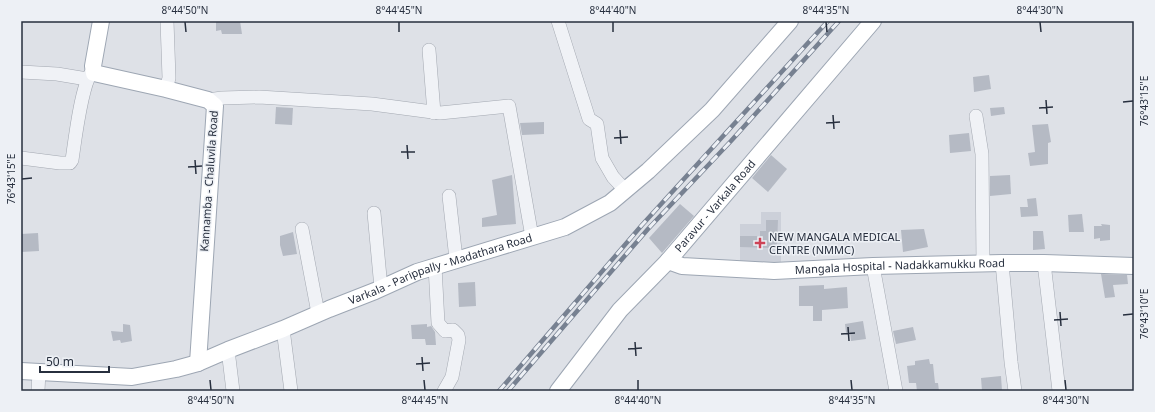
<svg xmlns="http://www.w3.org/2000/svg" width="1155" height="412" font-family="'Noto Sans',sans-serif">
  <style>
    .built { fill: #ccd0d9 }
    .building { fill: #b5bac4 }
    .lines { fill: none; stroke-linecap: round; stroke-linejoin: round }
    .minor-casing { stroke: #a3a8b1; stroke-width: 14 }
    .major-casing { stroke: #9da6b3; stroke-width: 18 }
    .minor { stroke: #f0f2f6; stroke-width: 13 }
    .major { stroke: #fff; stroke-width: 16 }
    .rail-casing { stroke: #778191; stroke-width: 4.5 }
    .rail { stroke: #edf0f5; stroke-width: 3; stroke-dasharray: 9; stroke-linecap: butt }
    .ticks { fill: none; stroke: #272f3e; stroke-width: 1.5 }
    .poi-dot { fill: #cd4256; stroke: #edf0f5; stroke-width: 1.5 }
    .labels { text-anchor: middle; stroke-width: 3; stroke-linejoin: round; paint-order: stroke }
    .street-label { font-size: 11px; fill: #272f3e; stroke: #edf0f5 }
    .poi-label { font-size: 11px; fill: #272f3e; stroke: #edf0f5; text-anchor: start }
    .neatline { fill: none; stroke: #272f3e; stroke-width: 1.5 }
    .ticks-label { font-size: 10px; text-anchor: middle; fill: #272f3e }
  </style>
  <rect width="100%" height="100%" fill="#dee1e7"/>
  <path class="built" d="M 761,212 L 781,212 L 781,262 L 740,262 L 740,224 L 761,224 Z"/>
  <g class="building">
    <path d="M 216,21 L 240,21 L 242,34 L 222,34 L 221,30 L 216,31 Z"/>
    <path d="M 989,75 L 991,89 L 974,92 L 973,77 Z"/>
    <path d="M 276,107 L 293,108 L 292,125 L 275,124 Z"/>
    <path d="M 1004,107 L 1005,114 L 991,116 L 990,108 Z"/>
    <path d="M 544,122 L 544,134 L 522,135 L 520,123 Z"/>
    <path d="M 1048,124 L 1051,142 L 1048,143 L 1048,164 L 1030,166 L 1028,153 L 1035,152 L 1032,125 Z"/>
    <path d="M 969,133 L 971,151 L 950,153 L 949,135 Z"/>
    <path d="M 771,155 L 787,169 L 768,192 L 752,178 Z"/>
    <path d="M 512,175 L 516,224 L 482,227 L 482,218 L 497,215 L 492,180 Z"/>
    <path d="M 1010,175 L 1011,194 L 990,196 L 990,176 Z"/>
    <path d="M 1036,198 L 1038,216 L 1021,217 L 1020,207 L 1028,207 L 1027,199 Z"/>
    <path d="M 680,204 L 694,216 L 662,253 L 649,238 Z"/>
    <path d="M 1082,214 L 1084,232 L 1069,232 L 1068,215 Z"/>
    <path d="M 766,220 L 778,220 L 777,244 L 775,244 L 774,248 L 740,247 L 740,236 L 760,236 L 760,231 L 766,231 Z"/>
    <path d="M 1101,224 L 1110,225 L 1110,240 L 1100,241 L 1100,238 L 1094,239 L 1094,226 L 1102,226 Z"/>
    <path d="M 924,229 L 928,247 L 903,252 L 901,230 Z"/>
    <path d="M 1033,231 L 1043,231 L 1045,249 L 1033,250 Z"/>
    <path d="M 293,232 L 297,254 L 283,256 L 280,245 L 280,236 Z"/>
    <path d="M 38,233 L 39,251 L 21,252 L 21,234 Z"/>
    <path d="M 1101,274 L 1127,275 L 1128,284 L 1113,285 L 1115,297 L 1105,298 Z"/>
    <path d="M 475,282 L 476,306 L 459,307 L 458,283 Z"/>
    <path d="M 824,285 L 824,289 L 847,287 L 848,308 L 822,310 L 822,321 L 813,321 L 813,306 L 799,306 L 799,286 Z"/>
    <path d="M 863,321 L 866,339 L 851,341 L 850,332 L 846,333 L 845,324 Z"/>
    <path d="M 123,324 L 130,325 L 132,341 L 121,343 L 120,340 L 113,341 L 111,331 L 123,332 Z"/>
    <path d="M 427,324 L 427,327 L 431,326 L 435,332 L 436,345 L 426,345 L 425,339 L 412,339 L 411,325 Z"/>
    <path d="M 913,327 L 916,340 L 896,344 L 893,331 Z"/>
    <path d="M 929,359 L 930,364 L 933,364 L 935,383 L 938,383 L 939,391 L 917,391 L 916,383 L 909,383 L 907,366 L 915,365 L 915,361 Z"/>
    <path d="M 1001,376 L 1002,391 L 982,391 L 981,378 Z"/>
  </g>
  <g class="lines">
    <defs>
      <g id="minor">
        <path d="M 558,21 L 589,119 L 597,124 L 602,158 L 613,177 L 625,190"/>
        <path d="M 429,50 L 434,113"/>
        <path d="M 21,72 L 57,74 L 87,79"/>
        <path d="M 166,89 L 169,78 L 167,21"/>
        <path d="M 208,100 L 222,98 L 259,97 L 372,104 L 440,113 L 509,106 L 532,237"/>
        <path d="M 976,116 L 982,154 L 983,264"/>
        <path d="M 21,158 L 60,163 L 70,163 L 72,160 C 75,140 81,88 91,73 L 94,73"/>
        <path d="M 449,196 L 456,259"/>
        <path d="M 374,213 L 381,288"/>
        <path d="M 302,229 L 318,313"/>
        <path d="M 1002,263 L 1011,362 L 1015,391"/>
        <path d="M 1044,263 L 1059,391"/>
        <path d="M 435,266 L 438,323 L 445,331 L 453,330 L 458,335 L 459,340 L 452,377 L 444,391"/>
        <path d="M 873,266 L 896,391"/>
        <path d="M 283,329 L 291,391"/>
        <path d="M 228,350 L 233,391"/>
        <path d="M 38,391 L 39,372"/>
      </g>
      <g id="major">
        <path d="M 101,21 L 93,66 L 94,73 L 166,89 L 208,100 L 215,106 L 198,363"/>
        <path id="s1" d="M 668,261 L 682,266 L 774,271 L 873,266 L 1002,263 L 1044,263 L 1134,266"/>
        <path id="s2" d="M 21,371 L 132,377 L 176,369 L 198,363 L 228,350 L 283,329 L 329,309 L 375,291 L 417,272 L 565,227 L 610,203 L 648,171 L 712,110 L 790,21"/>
        <path id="s3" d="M 558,391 L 620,310 L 668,261 L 873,21"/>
      </g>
    </defs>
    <use href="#minor" class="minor-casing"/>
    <use href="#major" class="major-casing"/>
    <use href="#minor" class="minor"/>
    <use href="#major" class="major"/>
    <defs>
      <g id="rail">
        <path d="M 499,391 L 642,225 L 828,21"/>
        <path d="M 508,391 L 648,229 L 731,141 L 839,21"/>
      </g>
    </defs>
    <use href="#rail" class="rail-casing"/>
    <use href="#rail" class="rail"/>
  </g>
  <path class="ticks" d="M 185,22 L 186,32M 399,22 L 399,32M 613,22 L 613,32M 826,22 L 827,32M 1040,22 L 1041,32M 1046,100 L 1047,114M 1123,102 L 1133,101M 1039,108 L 1053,107M 833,115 L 834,129M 826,123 L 840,122M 620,130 L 621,144M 614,138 L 628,137M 407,145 L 408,159M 401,152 L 415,152M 195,160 L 196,174M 188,167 L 202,166M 22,179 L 32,178M 1060,312 L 1061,326M 1123,315 L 1133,314M 1054,320 L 1068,319M 848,327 L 849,341M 841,334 L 855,333M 635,342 L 636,356M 628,349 L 642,348M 422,357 L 423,371M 416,364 L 430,363M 210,380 L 211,390M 424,380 L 425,390M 638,380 L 638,390M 851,380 L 852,390M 1065,380 L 1066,390"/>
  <path class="poi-dot" d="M758 237h4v4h4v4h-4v4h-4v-4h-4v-4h4z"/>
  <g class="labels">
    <g class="street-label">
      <text transform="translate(209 181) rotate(-86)" y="4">Kannamba - Chaluvila Road</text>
      <text dy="4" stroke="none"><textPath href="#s3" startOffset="243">Paravur - Varkala Road</textPath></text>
      <text dy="4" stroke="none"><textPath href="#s1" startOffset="233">Mangala Hospital - Nadakkamukku Road</textPath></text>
      <text dy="4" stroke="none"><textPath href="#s2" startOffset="439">Varkala - Parippally - Madathara Road</textPath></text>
    </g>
    <g class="poi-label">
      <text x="769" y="241">NEW MANGALA MEDICAL<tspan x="769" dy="13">CENTRE (NMMC)</tspan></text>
    </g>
  </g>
  <rect width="1155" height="412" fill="none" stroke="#edf0f5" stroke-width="44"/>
  <path d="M40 366v6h69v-6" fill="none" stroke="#272f3e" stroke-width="2"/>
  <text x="46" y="366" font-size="12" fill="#272f3e" stroke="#edf0f5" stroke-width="3" paint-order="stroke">50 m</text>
  <rect x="22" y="22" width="1111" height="368" class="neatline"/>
  <g class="ticks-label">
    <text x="185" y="14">8°44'50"N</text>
    <text x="399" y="14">8°44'45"N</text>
    <text x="613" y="14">8°44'40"N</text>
    <text x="826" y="14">8°44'35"N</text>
    <text x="1040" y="14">8°44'30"N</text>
    <text transform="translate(1144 101) rotate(-90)" y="4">76°43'15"E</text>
    <text transform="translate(11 179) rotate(-90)" y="4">76°43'15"E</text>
    <text transform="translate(1144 314) rotate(-90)" y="4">76°43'10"E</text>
    <text x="211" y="404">8°44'50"N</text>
    <text x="425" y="404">8°44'45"N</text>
    <text x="638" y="404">8°44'40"N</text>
    <text x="852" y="404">8°44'35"N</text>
    <text x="1066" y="404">8°44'30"N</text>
  </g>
</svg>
